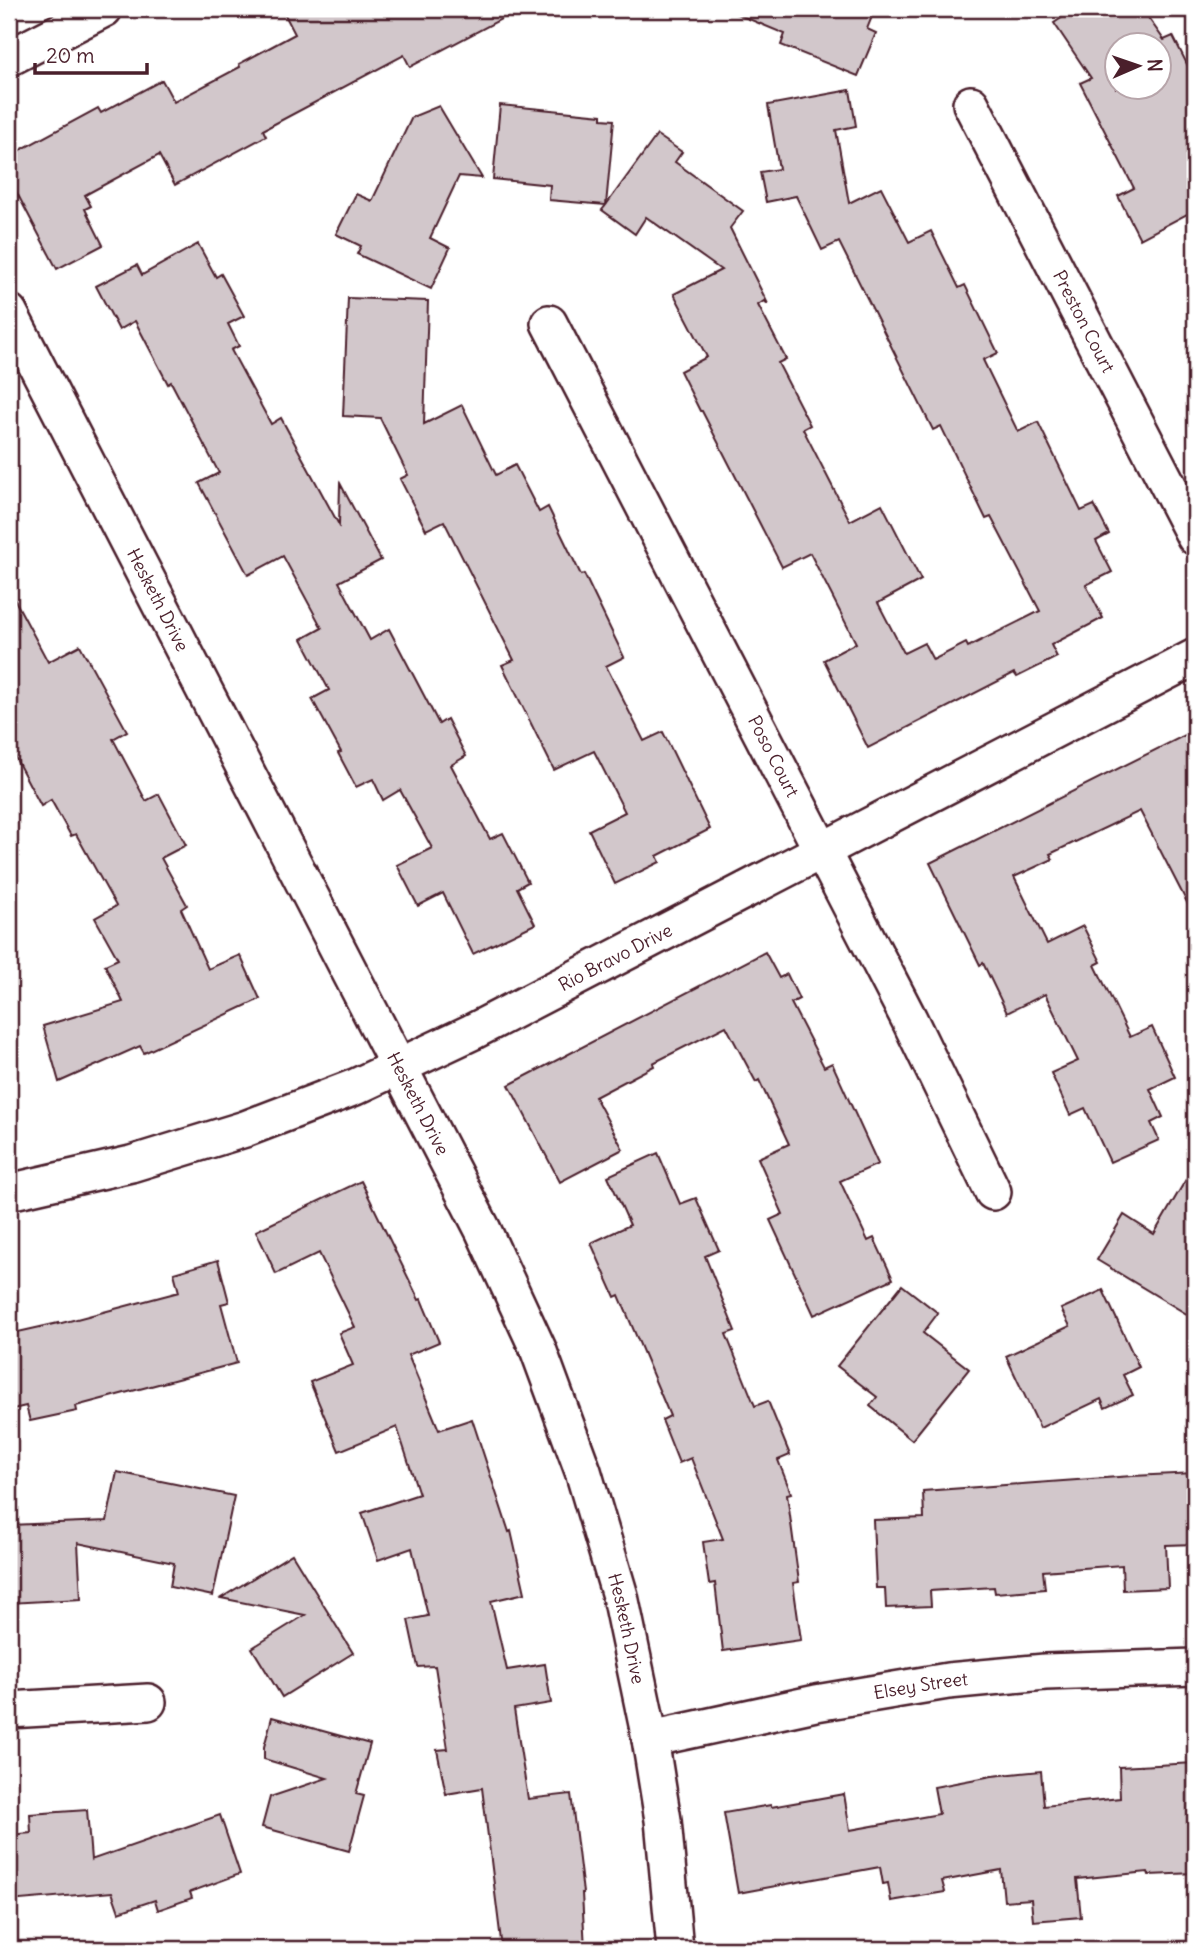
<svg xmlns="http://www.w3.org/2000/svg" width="1204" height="1958" font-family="Delius,sans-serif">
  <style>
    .building { fill: #d2c7cb; stroke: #4a1f2b; stroke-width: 2; fill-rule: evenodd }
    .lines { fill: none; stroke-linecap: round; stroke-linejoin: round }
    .minor-casing { stroke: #4a1f2b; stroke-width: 40 }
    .minor { stroke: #fff; stroke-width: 35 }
    .labels { text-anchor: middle; stroke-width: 5; stroke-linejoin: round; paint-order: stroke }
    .street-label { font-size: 18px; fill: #4a1f2b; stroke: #fff }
  </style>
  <rect width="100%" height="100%" fill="#fff"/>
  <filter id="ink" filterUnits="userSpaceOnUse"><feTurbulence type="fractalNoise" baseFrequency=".0143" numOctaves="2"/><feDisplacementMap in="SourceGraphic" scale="14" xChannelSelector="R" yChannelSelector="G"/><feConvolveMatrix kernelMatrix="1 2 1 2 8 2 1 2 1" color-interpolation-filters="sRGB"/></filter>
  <g filter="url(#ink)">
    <g class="building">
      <path d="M 282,9 L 520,9 L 410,67 L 404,55 L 263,130 L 266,136 L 175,185 L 159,155 L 85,195 L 91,206 L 85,209 L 103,245 L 57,269 L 9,178 L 9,156 L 98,108 L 101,113 L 162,80 L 174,102 L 240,67 L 239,64 L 295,34 Z"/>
      <path d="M 725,9 L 875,9 L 867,29 L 876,33 L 858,76 L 781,45 L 785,34 Z"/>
      <path d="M 1075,9 L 1142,9 L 1164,40 L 1173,36 L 1195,80 L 1195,210 L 1140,239 L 1118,196 L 1134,188 L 1080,83 L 1091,78 L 1054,23 ZM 1116,46 L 1158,46 L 1158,88 L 1116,88 Z"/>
      <path d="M 850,90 L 856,126 L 836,130 L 849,203 L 881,187 L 909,242 L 931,231 L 959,288 L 965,285 L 998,353 L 983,360 L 1018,432 L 1038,422 L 1081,511 L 1094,505 L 1109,534 L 1096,541 L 1112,572 L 1086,585 L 1103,618 L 1051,645 L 1057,657 L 1017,677 L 1014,673 L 868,748 L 824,660 L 856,643 L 810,553 L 782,567 L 702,411 L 700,411 L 680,371 L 707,357 L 674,294 L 721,270 L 646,217 L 635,234 L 602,210 L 606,205 L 549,200 L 550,185 L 493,179 L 500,105 L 602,115 L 602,119 L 614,120 L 606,205 L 657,135 L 682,152 L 675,162 L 743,211 L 730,228 L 768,304 L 764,301 L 758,305 L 786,359 L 778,363 L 810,425 L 803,429 L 850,521 L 882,504 L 921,580 L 878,603 L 904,653 L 924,643 L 933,660 L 966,643 L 968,647 L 1040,611 L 991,517 L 986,519 L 941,426 L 933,430 L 839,242 L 822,250 L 796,196 L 766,202 L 760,172 L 779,169 L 768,105 Z"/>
      <path d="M 439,106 L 482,178 L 459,176 L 430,238 L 450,248 L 431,289 L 357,254 L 361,246 L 336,234 L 356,194 L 372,201 L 412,117 Z"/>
      <path d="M 198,244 L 216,277 L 221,274 L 244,316 L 228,324 L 239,346 L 231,350 L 271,424 L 281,418 L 339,525 L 340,483 L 381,560 L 339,582 L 370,640 L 389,629 L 439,724 L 447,719 L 466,756 L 451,765 L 490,839 L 503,833 L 528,882 L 517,888 L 535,924 L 473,954 L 443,893 L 418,906 L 397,865 L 432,848 L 400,790 L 383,800 L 373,779 L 356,787 L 338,753 L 341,752 L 312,699 L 329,690 L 302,639 L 322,628 L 283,556 L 248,575 L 199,483 L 219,473 L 171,382 L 168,384 L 135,321 L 119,330 L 96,286 L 137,265 L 142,275 Z"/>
      <path d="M 348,298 L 428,301 L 424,424 L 462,405 L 496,475 L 515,465 L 539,512 L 548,507 L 581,575 L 584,574 L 624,657 L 606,666 L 644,741 L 663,732 L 710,829 L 657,856 L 660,862 L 615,884 L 589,830 L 625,812 L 594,751 L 554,770 L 502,665 L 514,660 L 444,521 L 426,530 L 400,479 L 408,475 L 380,418 L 343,416 Z"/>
      <path d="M 9,589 L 48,662 L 80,645 L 127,731 L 113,739 L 146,801 L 159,794 L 186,845 L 161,858 L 187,905 L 181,909 L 208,969 L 240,955 L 260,999 L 144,1053 L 140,1046 L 59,1082 L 43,1026 L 123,1002 L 105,965 L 118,959 L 95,918 L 116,906 L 76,834 L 71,836 L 51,800 L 41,806 L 9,746 Z"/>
      <path d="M 1195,730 L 1195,918 L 1140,811 L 1050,854 L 1053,859 L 1014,877 L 1047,944 L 1083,926 L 1101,962 L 1095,965 L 1130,1037 L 1152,1027 L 1175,1077 L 1150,1089 L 1163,1117 L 1151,1123 L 1159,1140 L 1110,1162 L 1085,1108 L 1070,1115 L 1051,1073 L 1078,1061 L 1045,994 L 1007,1013 L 983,963 L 980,965 L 930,863 Z"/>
      <path d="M 765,952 L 779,978 L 787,974 L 799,999 L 791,1003 L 824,1067 L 832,1063 L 878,1164 L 840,1181 L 868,1241 L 874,1238 L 893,1279 L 814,1315 L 770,1220 L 783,1214 L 758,1158 L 789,1144 L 759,1080 L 756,1082 L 726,1026 L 653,1063 L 654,1066 L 595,1097 L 623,1149 L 560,1182 L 509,1085 Z"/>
      <path d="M 658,1153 L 680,1204 L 696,1198 L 719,1250 L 705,1256 L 735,1331 L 726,1334 L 755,1406 L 768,1401 L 790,1455 L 778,1460 L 791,1493 L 787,1494 L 799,1582 L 793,1583 L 801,1640 L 723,1651 L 715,1583 L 709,1584 L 703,1542 L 723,1539 L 691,1458 L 679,1463 L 662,1420 L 670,1416 L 619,1295 L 615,1297 L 591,1243 L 630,1225 L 608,1176 Z"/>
      <path d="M 1195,1164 L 1195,1319 L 1097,1260 L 1124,1215 L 1154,1234 Z"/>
      <path d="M 361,1181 L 419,1300 L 421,1299 L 439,1342 L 408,1355 L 439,1430 L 472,1419 L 509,1532 L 511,1531 L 525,1593 L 491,1601 L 507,1670 L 545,1664 L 551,1703 L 514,1709 L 528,1799 L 571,1794 L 583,1893 L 582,1893 L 585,1949 L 502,1949 L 482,1788 L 446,1794 L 437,1750 L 448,1749 L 435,1666 L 418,1667 L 408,1620 L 428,1616 L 412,1548 L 378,1560 L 362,1513 L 419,1494 L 397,1427 L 339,1451 L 310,1382 L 353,1365 L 339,1333 L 355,1327 L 319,1253 L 276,1274 L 256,1231 Z"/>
      <path d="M 218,1260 L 229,1302 L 221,1304 L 237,1363 L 76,1406 L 77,1411 L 30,1421 L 26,1406 L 9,1410 L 9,1334 L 58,1323 L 58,1324 L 179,1292 L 174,1273 Z"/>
      <path d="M 902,1285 L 938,1313 L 923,1333 L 969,1369 L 912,1440 L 870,1406 L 877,1397 L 837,1366 Z"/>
      <path d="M 1103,1290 L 1139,1367 L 1123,1375 L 1133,1395 L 1105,1408 L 1101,1399 L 1040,1428 L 1006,1356 L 1070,1326 L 1061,1309 Z"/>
      <path d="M 117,1472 L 234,1496 L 213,1596 L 170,1587 L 174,1563 L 78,1543 L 81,1599 L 9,1603 L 9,1525 L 107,1521 Z"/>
      <path d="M 1195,1473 L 1195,1544 L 1166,1545 L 1168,1588 L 1123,1590 L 1122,1565 L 1043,1571 L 1045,1589 L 995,1593 L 994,1587 L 930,1591 L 931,1606 L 886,1608 L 885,1588 L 876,1588 L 873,1520 L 924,1518 L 923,1491 L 1132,1476 Z"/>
      <path d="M 292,1554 L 353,1653 L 282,1697 L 252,1648 L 305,1615 L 221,1598 Z"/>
      <path d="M 272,1717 L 370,1744 L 356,1794 L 364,1796 L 349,1851 L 262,1827 L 270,1797 L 327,1778 L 264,1759 L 264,1747 Z"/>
      <path d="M 1195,1763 L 1195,1873 L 1149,1875 L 1148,1872 L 1077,1879 L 1081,1917 L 1033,1921 L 1031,1899 L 1004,1901 L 1001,1870 L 942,1881 L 945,1892 L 891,1901 L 888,1883 L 883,1884 L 880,1867 L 738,1893 L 724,1813 L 771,1805 L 771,1807 L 844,1794 L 850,1830 L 939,1814 L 934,1787 L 992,1776 L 1041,1771 L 1044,1806 L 1120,1798 L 1119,1767 Z"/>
      <path d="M 87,1810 L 91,1860 L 220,1815 L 240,1874 L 190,1892 L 192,1898 L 158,1910 L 155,1900 L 119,1912 L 112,1892 L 9,1901 L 9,1835 L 31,1833 L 30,1814 Z"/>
    </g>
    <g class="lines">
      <defs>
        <g id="minor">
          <path d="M 9,58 L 104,9"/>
          <path id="s1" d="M 971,104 L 1195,537"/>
          <path id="s2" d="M 9,312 L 483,1230 L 538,1349 L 583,1471 L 620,1596 L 650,1739 L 663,1820 L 675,1949"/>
          <path id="s3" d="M 549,323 L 909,1019 L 993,1192"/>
          <path id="s4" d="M 9,1192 L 131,1164 L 245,1129 L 355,1087 L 472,1032 L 1195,657"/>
          <path d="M 9,1710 L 148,1702"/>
          <path id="s5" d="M 650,1739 L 816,1703 L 948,1681 L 1045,1672 L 1195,1667"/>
        </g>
      </defs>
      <use href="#minor" class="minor-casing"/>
      <use href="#minor" class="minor"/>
    </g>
  </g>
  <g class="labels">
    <g class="street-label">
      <text dy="6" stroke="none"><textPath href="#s1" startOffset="245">Preston Court</textPath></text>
      <text dy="6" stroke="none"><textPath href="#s2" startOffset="324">Hesketh Drive</textPath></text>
      <text dy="6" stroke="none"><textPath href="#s3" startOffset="488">Poso Court</textPath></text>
      <text dy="6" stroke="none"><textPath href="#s4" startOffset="653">Rio Bravo Drive</textPath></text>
      <text dy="6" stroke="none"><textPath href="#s2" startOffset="891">Hesketh Drive</textPath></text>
      <text dy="6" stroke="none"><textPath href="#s2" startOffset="1458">Hesketh Drive</textPath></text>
      <text dy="6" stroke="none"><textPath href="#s5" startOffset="276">Elsey Street</textPath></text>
    </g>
  </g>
  <rect width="1204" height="1958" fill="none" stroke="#fff" stroke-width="35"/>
  <rect x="18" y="18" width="1169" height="1923" fill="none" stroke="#4a1f2b" stroke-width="2.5" filter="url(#ink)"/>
  <g transform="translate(1138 66) rotate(88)"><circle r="33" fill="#ffffff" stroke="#b7a5aa" stroke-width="2"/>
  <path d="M0-5L12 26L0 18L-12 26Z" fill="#4a1f2b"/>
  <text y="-10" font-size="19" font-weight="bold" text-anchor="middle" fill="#4a1f2b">N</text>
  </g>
  <path d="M35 63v10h112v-10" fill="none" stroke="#4a1f2b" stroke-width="3.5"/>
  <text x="46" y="63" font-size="21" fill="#4a1f2b" stroke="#ffffff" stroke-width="5" paint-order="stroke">20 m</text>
</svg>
